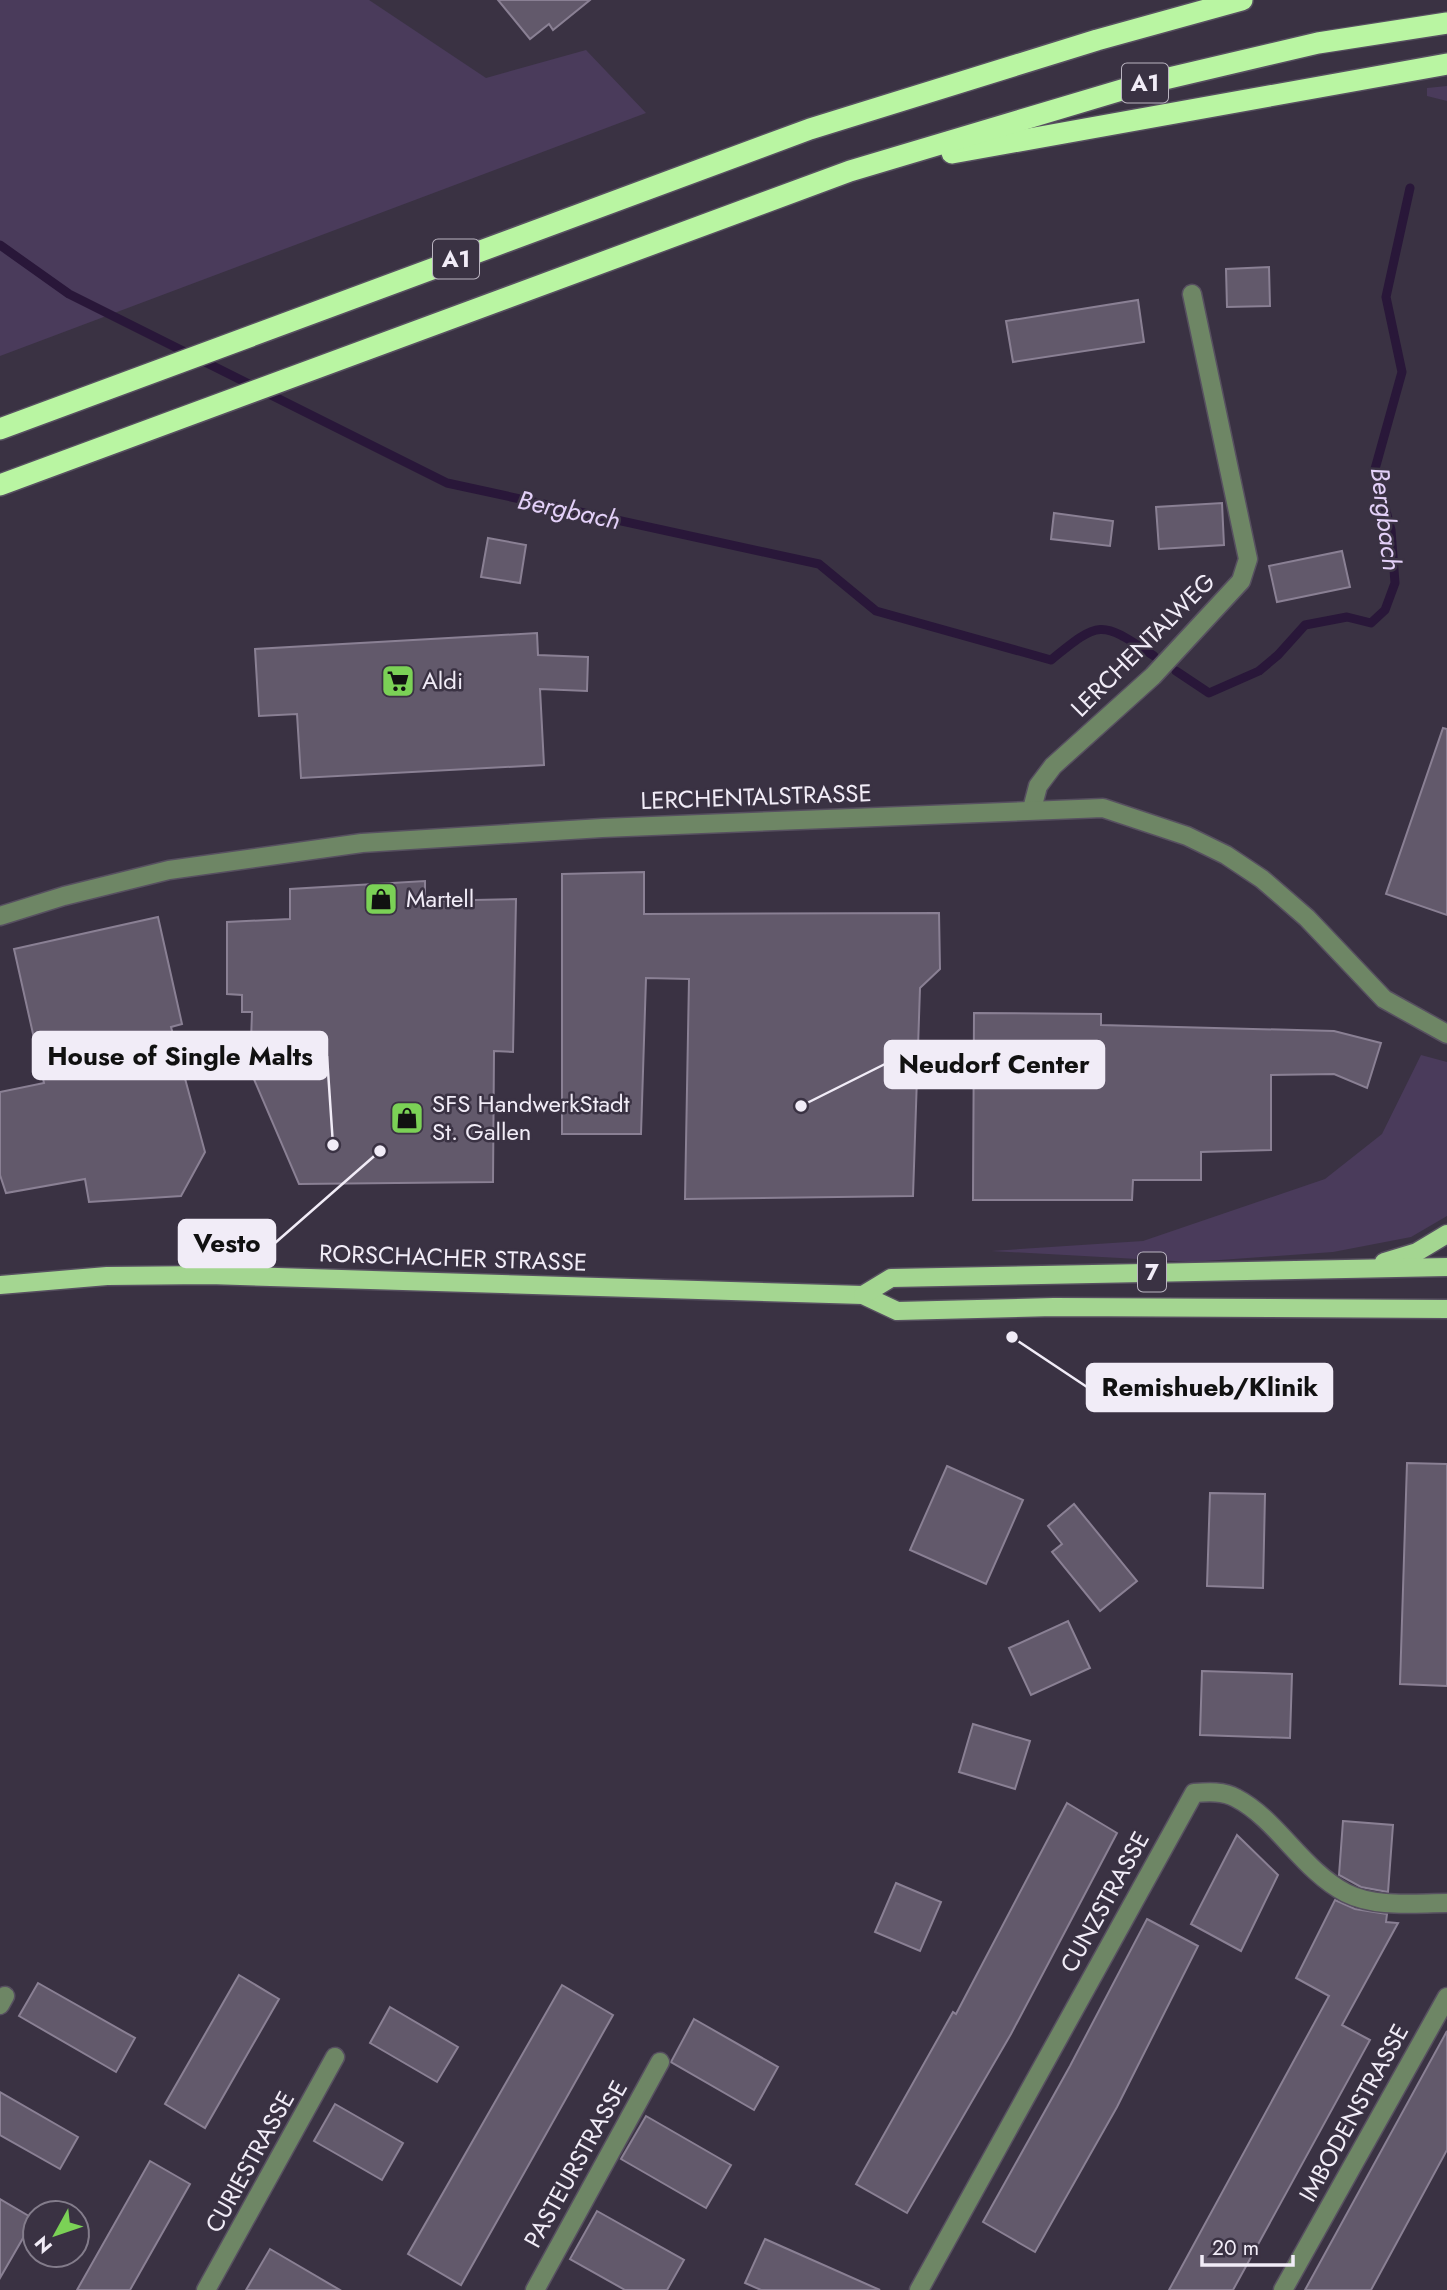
<svg xmlns="http://www.w3.org/2000/svg" width="1447" height="2290" font-family="Jost,sans-serif">
  <style>
    .green { fill: #4a3b5b }
    .lines { fill: none; stroke-linecap: round; stroke-linejoin: round }
    .stream { stroke: #291739; stroke-width: 9 }
    .building { fill: #62596b; stroke: #8a8094; stroke-width: 2 }
    .minor-casing { stroke: #575060; stroke-width: 21 }
    .major-casing { stroke: #575060; stroke-width: 21 }
    .highway-casing { stroke: #575060; stroke-width: 24 }
    .minor { stroke: #6e8665; stroke-width: 18 }
    .major { stroke: #a4d691; stroke-width: 18 }
    .highway { stroke: #b9f5a2; stroke-width: 21 }
    .labels { text-anchor: middle; stroke-width: 5; stroke-linejoin: round; paint-order: stroke }
    .shield { fill: #3a3243; stroke: #bab4c1; stroke-width: 2 }
    .shield-label { font-size: 23px; font-weight: bold; fill: #f1ecf7 }
    .street-label { font-size: 24px; fill: #f1ecf7; stroke: #3a3243 }
    .poi-label { font-size: 24px; fill: #f1ecf7; stroke: #3a3243; text-anchor: start }
    .water-label { font-size: 26px; font-style: italic; fill: #e3d0f8; stroke: #3a3243 }
    .leader { fill: none; stroke: #f1ecf7; stroke-width: 2.5 }
    .callout-dot { fill: #f1ecf7; stroke: #3a3243; stroke-width: 2.5 }
    .callout { fill: #f1ecf7; stroke: #f1ecf7; stroke-width: 2.5 }
    .callout-label { font-size: 26px; text-anchor: middle; font-weight: bold; fill: #111 }
  </style>
  <rect width="100%" height="100%" fill="#3a3243"/>
  <g class="green">
    <path d="M 0,0 L 369,0 L 486,78 L 586,50 L 646,113 L 0,356 Z"/>
    <path d="M 1447,86 L 1447,101 L 1427,96 L 1427,88 Z"/>
    <path d="M 1421,1055 L 1447,1062 L 1447,1216 L 1411,1237 L 1333,1252 L 1192,1262 L 991,1251 L 1143,1241 L 1325,1179 L 1382,1134 Z"/>
  </g>
  <g class="lines">
    <g class="stream">
      <path d="M 0,245 L 69,294 L 447,483 L 819,564 L 876,611 L 1051,660 C 1101,619 1101,621 1154,656"/>
      <path d="M 1176,671 L 1209,693 L 1259,671 L 1278,655 L 1305,625 L 1347,617 L 1371,623 L 1385,610 L 1395,583 L 1391,530 L 1375,469 L 1402,372 L 1386,297 L 1410,188"/>
    </g>
  </g>
  <g class="building">
    <path d="M 498,0 L 590,0 L 553,30 L 549,24 L 530,39 Z"/>
    <path d="M 1269,267 L 1270,306 L 1227,307 L 1226,269 Z"/>
    <path d="M 1138,300 L 1144,342 L 1013,362 L 1006,321 Z"/>
    <path d="M 1222,503 L 1224,545 L 1159,549 L 1156,507 Z"/>
    <path d="M 1054,513 L 1113,521 L 1110,546 L 1051,539 Z"/>
    <path d="M 488,538 L 526,545 L 520,583 L 481,577 Z"/>
    <path d="M 1342,551 L 1350,587 L 1277,602 L 1269,566 Z"/>
    <path d="M 537,633 L 538,655 L 588,657 L 587,691 L 540,689 L 544,765 L 301,778 L 297,714 L 259,716 L 255,649 Z"/>
    <path d="M 1443,728 L 1447,729 L 1447,915 L 1386,894 Z"/>
    <path d="M 644,872 L 644,914 L 939,913 L 940,969 L 920,988 L 913,1196 L 685,1199 L 689,979 L 646,978 L 641,1134 L 562,1134 L 562,874 Z"/>
    <path d="M 425,881 L 425,901 L 516,899 L 513,1052 L 494,1051 L 493,1182 L 299,1184 L 250,1070 L 252,1012 L 242,1012 L 242,995 L 227,994 L 227,922 L 290,919 L 290,889 Z"/>
    <path d="M 158,917 L 182,1024 L 171,1027 L 205,1152 L 181,1196 L 89,1202 L 85,1179 L 6,1193 L 0,1175 L 0,1092 L 44,1083 L 14,949 Z"/>
    <path d="M 974,1013 L 1101,1014 L 1101,1025 L 1334,1031 L 1381,1043 L 1367,1088 L 1334,1074 L 1271,1075 L 1271,1150 L 1201,1152 L 1201,1180 L 1133,1180 L 1132,1200 L 973,1200 Z"/>
    <path d="M 1407,1463 L 1447,1464 L 1447,1686 L 1400,1684 Z"/>
    <path d="M 947,1466 L 1023,1500 L 986,1584 L 910,1550 Z"/>
    <path d="M 1210,1493 L 1265,1494 L 1263,1588 L 1207,1586 Z"/>
    <path d="M 1074,1504 L 1137,1581 L 1100,1611 L 1052,1552 L 1062,1544 L 1048,1526 Z"/>
    <path d="M 1068,1621 L 1090,1668 L 1031,1695 L 1009,1648 Z"/>
    <path d="M 1202,1671 L 1292,1674 L 1290,1738 L 1200,1735 Z"/>
    <path d="M 973,1724 L 1030,1741 L 1015,1789 L 959,1772 Z"/>
    <path d="M 1067,1803 L 1117,1833 L 1011,2034 L 907,2213 L 856,2184 L 953,2012 L 956,2014 Z"/>
    <path d="M 1343,1821 L 1393,1825 L 1388,1892 L 1361,1887 L 1339,1875 Z"/>
    <path d="M 1237,1835 L 1278,1875 L 1241,1951 L 1191,1924 Z"/>
    <path d="M 896,1883 L 941,1902 L 920,1951 L 875,1932 Z"/>
    <path d="M 1335,1900 L 1355,1909 L 1387,1914 L 1386,1922 L 1398,1923 L 1342,2025 L 1370,2040 L 1233,2290 L 1169,2290 L 1329,1996 L 1296,1978 Z"/>
    <path d="M 1147,1919 L 1198,1946 L 1117,2107 L 1035,2252 L 983,2222 L 1070,2066 Z"/>
    <path d="M 239,1975 L 279,1999 L 205,2128 L 165,2104 Z"/>
    <path d="M 38,1983 L 135,2038 L 116,2072 L 19,2016 Z"/>
    <path d="M 562,1985 L 613,2015 L 461,2285 L 408,2254 Z"/>
    <path d="M 390,2007 L 458,2047 L 437,2082 L 370,2043 Z"/>
    <path d="M 694,2019 L 778,2067 L 754,2110 L 671,2062 Z"/>
    <path d="M 1447,2031 L 1447,2150 L 1371,2290 L 1305,2290 Z"/>
    <path d="M 0,2092 L 78,2137 L 60,2169 L 0,2135 Z"/>
    <path d="M 335,2104 L 403,2143 L 382,2180 L 314,2141 Z"/>
    <path d="M 646,2116 L 731,2165 L 706,2208 L 621,2159 Z"/>
    <path d="M 150,2161 L 190,2184 L 130,2290 L 77,2290 Z"/>
    <path d="M 0,2199 L 34,2219 L 0,2278 Z"/>
    <path d="M 597,2211 L 684,2260 L 667,2290 L 625,2290 L 570,2259 Z"/>
    <path d="M 765,2239 L 880,2290 L 761,2290 L 745,2283 Z"/>
    <path d="M 270,2249 L 340,2290 L 246,2290 Z"/>
  </g>
  <g class="lines">
    <defs>
      <g id="minor">
        <path d="M 1032,809 L 1038,786 L 1053,766 L 1153,676 L 1241,581 L 1248,559 L 1192,294"/>
        <path d="M 0,916 L 64,896 L 169,870 L 362,843 L 602,828 L 1103,808 L 1187,836 L 1226,855 L 1262,879 L 1307,918 L 1384,999 L 1447,1034"/>
        <path d="M 0,2005 L 5,1996"/>
        <path d="M 206,2290 L 335,2057"/>
        <path d="M 535,2290 L 660,2062"/>
        <path d="M 919,2290 L 1194,1793 C 1208,1792 1224,1791 1236,1798 C 1277,1819 1302,1870 1346,1893 C 1376,1908 1414,1903 1447,1903"/>
        <path d="M 1283,2290 L 1447,1997"/>
      </g>
      <g id="major">
        <path d="M 1384,1262 L 1417,1252 L 1447,1234"/>
        <path d="M 0,1285 L 107,1276 L 209,1275 L 863,1295 L 897,1311 L 1054,1307 L 1447,1309"/>
        <path d="M 863,1295 L 891,1278 L 1447,1267"/>
      </g>
      <g id="highway">
        <path d="M 952,153 L 1447,64"/>
        <path d="M 0,429 L 810,129 L 1097,40 L 1242,0"/>
        <path d="M 0,485 L 850,171 L 1135,86 L 1318,43 L 1447,23"/>
      </g>
    </defs>
    <use href="#minor" class="minor-casing"/>
    <use href="#major" class="major-casing"/>
    <use href="#highway" class="highway-casing"/>
    <use href="#minor" class="minor"/>
    <use href="#major" class="major"/>
    <use href="#highway" class="highway"/>
  </g>
  <defs>
    <symbol id="supermarket-square" viewBox="-11 -11 22 22"><rect x="-9" y="-9" width="18" height="18" rx="4" fill="#7bd156" stroke="#3a3243"/><path d="M-6-5.5h2.5l.6 2H6L4.5 2H-2.5L-4.4-4H-6ZM-1.5 3.2a1.3 1.3 0 1 0 .1 0ZM3 3.2a1.3 1.3 0 1 0 .1 0Z" fill="#111"/></symbol>
    <symbol id="shop-square" viewBox="-11 -11 22 22"><rect x="-9" y="-9" width="18" height="18" rx="4" fill="#7bd156" stroke="#3a3243"/><path d="M-5-2.5h2.3a2.7 3.5 0 0 1 5.4 0H5L5.5 6h-11ZM-1.5-2.5h3a1.5 2.3 0 0 0-3 0Z" fill="#111"/></symbol>
  </defs>
  <g fill-rule="evenodd">
    <use href="#supermarket-square" x="379" y="662" width="38" height="38"/>
    <use href="#shop-square" x="362" y="880" width="38" height="38"/>
    <use href="#shop-square" x="388" y="1099" width="38" height="38"/>
  </g>
  <g class="labels">
    <g class="shield">
      <rect x="1122" y="63.5" width="46" height="39" rx="5"/>
      <rect x="433" y="239.5" width="46" height="39" rx="5"/>
      <rect x="1138" y="1252.5" width="28" height="39" rx="5"/>
    </g>
    <g class="shield-label">
      <text x="1145" y="91">A1</text>
      <text x="456" y="267">A1</text>
      <text x="1152" y="1280">7</text>
    </g>
    <g class="street-label">
      <text transform="translate(1143 645) rotate(-45)" y="8">LERCHENTALWEG</text>
      <text transform="translate(756 797) rotate(-2)" y="8">LERCHENTALSTRASSE</text>
      <text transform="translate(453 1258) rotate(2)" y="8">RORSCHACHER STRASSE</text>
      <text transform="translate(1105 1902) rotate(-61)" y="8">CUNZSTRASSE</text>
      <text transform="translate(1354 2113) rotate(-61)" y="8">IMBODENSTRASSE</text>
      <text transform="translate(250 2162) rotate(-61)" y="8">CURIESTRASSE</text>
      <text transform="translate(576 2164) rotate(-61)" y="8">PASTEURSTRASSE</text>
    </g>
    <g class="poi-label">
      <text x="422" y="689">Aldi</text>
      <text x="406" y="907">Martell</text>
      <text x="432" y="1112">SFS HandwerkStadt<tspan x="432" dy="28">St. Gallen</tspan></text>
    </g>
    <g class="water-label">
      <text transform="translate(569 510) rotate(12)" y="9">Bergbach</text>
      <text transform="translate(1386 519) rotate(83)" y="9">Bergbach</text>
    </g>
  </g>
  <path class="leader" d="M333 1145L327 1056M801 1106L885 1064M380 1151L275 1243M1012 1337L1087 1387"/>
  <g class="callout-dot">
    <circle cx="333" cy="1145" r="7"/>
    <circle cx="801" cy="1106" r="7"/>
    <circle cx="380" cy="1151" r="7"/>
    <circle cx="1012" cy="1337" r="7"/>
  </g>
  <g class="callout">
    <rect x="33" y="1032" width="294" height="47" rx="7"/>
    <rect x="885" y="1041" width="219" height="47" rx="7"/>
    <rect x="179" y="1220" width="96" height="47" rx="7"/>
    <rect x="1087" y="1364" width="245" height="47" rx="7"/>
  </g>
  <g class="callout-label">
    <text x="180" y="1065">House of Single Malts</text>
    <text x="994" y="1073">Neudorf Center</text>
    <text x="227" y="1252">Vesto</text>
    <text x="1210" y="1396">Remishueb/Klinik</text>
  </g>
  <g transform="translate(56 2234) rotate(230)"><circle r="33" fill="#3a3243" stroke="#837c8b" stroke-width="2"/>
  <path d="M0-5L12 26L0 18L-12 26Z" fill="#7bd156"/>
  <text y="-10" font-size="19" font-weight="bold" text-anchor="middle" fill="#f1ecf7">N</text>
  </g>
  <path d="M1202 2255v10h91v-10" fill="none" stroke="#f1ecf7" stroke-width="3.5"/>
  <text x="1212" y="2255" font-size="21" fill="#f1ecf7" stroke="#3a3243" stroke-width="5" paint-order="stroke">20 m</text>
</svg>
